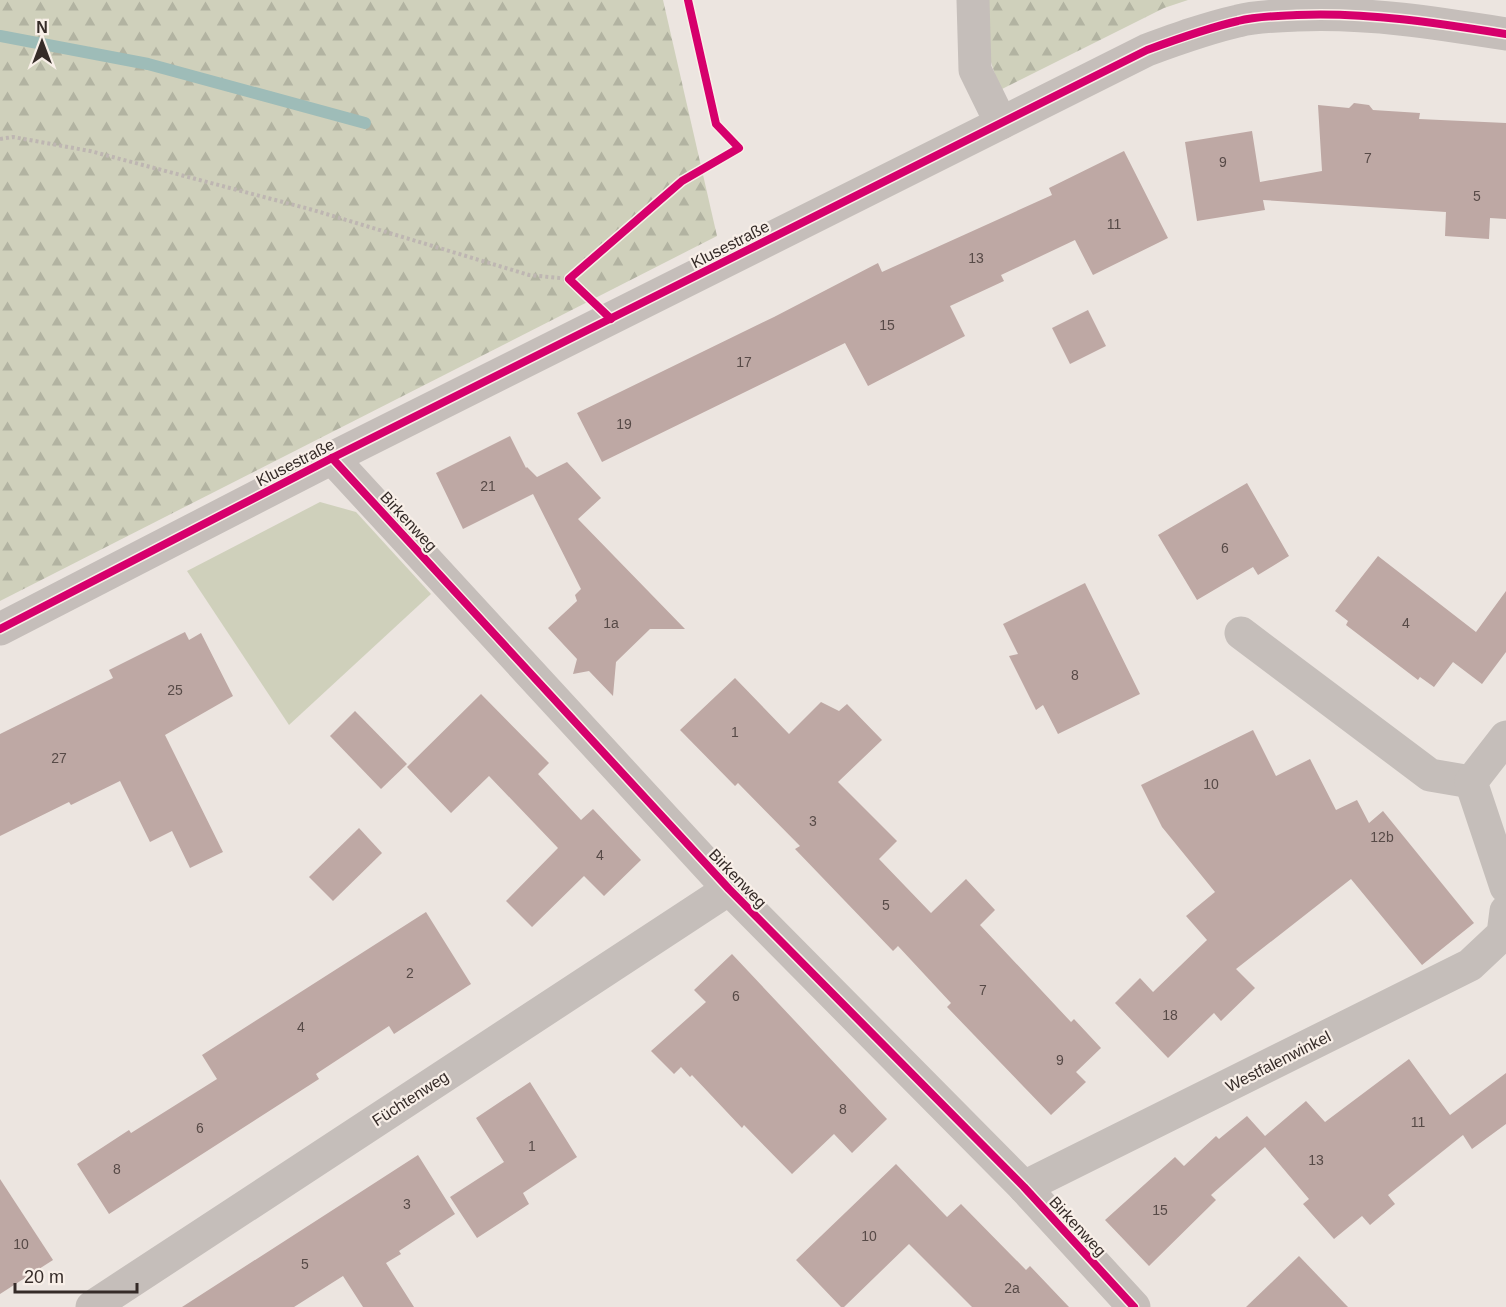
<svg xmlns="http://www.w3.org/2000/svg" width="1506" height="1307" font-family="Arial,sans-serif">
  <style>
    .forest { fill: url(#forest-firs) }
    .park { fill: #cfd0bb }
    .lines { fill: none; stroke-linecap: round; stroke-linejoin: round }
    .stream { stroke: #9ebcb8; stroke-width: 12 }
    .building { fill: #bea8a4 }
    .path { stroke: #beb6b2; stroke-width: 4; stroke-dasharray: 3 3; stroke-linecap: butt }
    .minor { stroke: #c5beba; stroke-width: 33 }
    .cycleway-casing { stroke: #f8efe8; stroke-width: 11 }
    .cycleway { stroke: #d6006c; stroke-width: 8 }
    .labels { text-anchor: middle; stroke-width: 4.5; stroke-linejoin: round; paint-order: stroke }
    .number-label { font-size: 14px; fill: #574a47 }
    .street-label { font-size: 16px; fill: #352b28; stroke: #f8efe8 }
  </style>
  <defs>
    <pattern id="forest-firs" width="22" height="20" patternUnits="userSpaceOnUse" patternTransform="scale(1.5)"><rect width="22" height="20" fill="#cfd0bb"/><path d="M5 1l3.5 6h-7zM16 11l3.5 6h-7z" fill="#b2b3a1"/></pattern>
  </defs>
  <rect width="100%" height="100%" fill="#ece5e0"/>
  <g class="forest">
    <path d="M 0,0 L 663,0 L 717,236 L 0,601 Z"/>
    <path d="M 986,0 L 1188,0 L 1164,8 L 1000,90 L 988,53 Z"/>
  </g>
  <path class="park" d="M 320,502 L 356,512 L 431,594 L 289,725 L 187,571 Z"/>
  <g class="lines">
    <path class="stream" d="M 0,36 L 148,64 L 365,123"/>
  </g>
  <g class="building">
    <path d="M 1354,103 L 1369,105 L 1373,110 L 1420,113 L 1419,119 L 1506,123 L 1506,219 L 1490,218 L 1489,239 L 1445,236 L 1446,212 L 1263,200 L 1265,210 L 1197,221 L 1185,142 L 1252,131 L 1260,182 L 1322,171 L 1318,105 L 1349,108 Z"/>
    <path d="M 1124,151 L 1168,238 L 1093,275 L 1075,240 L 1001,275 L 1004,281 L 950,306 L 965,336 L 868,386 L 845,343 L 602,462 L 577,413 L 774,317 L 878,263 L 882,272 L 1052,195 L 1049,188 Z"/>
    <path d="M 1088,310 L 1106,346 L 1070,364 L 1052,328 Z"/>
    <path d="M 510,436 L 526,468 L 527,467 L 537,477 L 567,462 L 601,498 L 578,519 L 685,629 L 650,629 L 616,662 L 613,696 L 589,671 L 573,674 L 577,659 L 548,628 L 577,601 L 575,595 L 581,589 L 533,494 L 463,529 L 436,473 Z"/>
    <path d="M 1247,483 L 1289,556 L 1258,575 L 1253,567 L 1197,600 L 1158,535 Z"/>
    <path d="M 1378,556 L 1476,632 L 1506,591 L 1506,652 L 1482,684 L 1453,662 L 1434,687 L 1420,677 L 1418,680 L 1346,625 L 1348,621 L 1335,611 Z"/>
    <path d="M 1085,583 L 1140,694 L 1058,734 L 1043,705 L 1036,710 L 1009,656 L 1018,654 L 1003,624 Z"/>
    <path d="M 185,632 L 189,640 L 201,633 L 233,696 L 165,735 L 223,852 L 190,868 L 172,831 L 150,842 L 120,781 L 71,805 L 69,802 L 0,836 L 0,734 L 113,678 L 109,670 Z"/>
    <path d="M 735,678 L 789,734 L 821,702 L 839,711 L 847,704 L 882,740 L 838,782 L 897,841 L 879,859 L 931,913 L 966,879 L 995,910 L 980,925 L 1071,1022 L 1074,1019 L 1101,1048 L 1076,1072 L 1086,1082 L 1051,1115 L 947,1007 L 951,1003 L 898,946 L 893,951 L 795,849 L 800,846 L 738,783 L 735,786 L 680,730 Z"/>
    <path d="M 481,694 L 549,763 L 538,774 L 581,820 L 593,809 L 641,860 L 604,896 L 584,876 L 532,927 L 506,901 L 558,848 L 489,776 L 451,813 L 407,767 Z"/>
    <path d="M 355,711 L 407,764 L 381,789 L 330,736 Z"/>
    <path d="M 1253,730 L 1276,776 L 1310,759 L 1336,810 L 1357,800 L 1369,823 L 1383,811 L 1474,923 L 1422,965 L 1351,879 L 1236,969 L 1255,988 L 1221,1021 L 1214,1013 L 1168,1058 L 1115,1003 L 1140,978 L 1153,992 L 1207,940 L 1186,916 L 1215,892 L 1162,827 L 1141,785 Z"/>
    <path d="M 359,828 L 382,853 L 333,901 L 309,877 Z"/>
    <path d="M 426,912 L 471,984 L 394,1034 L 389,1026 L 316,1074 L 319,1079 L 109,1214 L 77,1164 L 129,1130 L 131,1133 L 217,1079 L 202,1055 Z"/>
    <path d="M 732,954 L 887,1119 L 852,1153 L 834,1134 L 792,1174 L 744,1125 L 742,1128 L 692,1075 L 690,1077 L 681,1067 L 674,1074 L 651,1051 L 706,1002 L 694,990 Z"/>
    <path d="M 1409,1059 L 1450,1115 L 1506,1073 L 1506,1124 L 1472,1149 L 1463,1135 L 1388,1195 L 1395,1204 L 1370,1225 L 1362,1216 L 1334,1239 L 1303,1204 L 1309,1199 L 1265,1147 L 1211,1195 L 1216,1200 L 1149,1266 L 1105,1220 L 1175,1157 L 1184,1166 L 1216,1136 L 1219,1139 L 1247,1116 L 1265,1136 L 1306,1101 L 1325,1122 Z"/>
    <path d="M 530,1082 L 577,1157 L 523,1193 L 529,1204 L 477,1238 L 450,1197 L 504,1162 L 476,1118 Z"/>
    <path d="M 418,1155 L 455,1214 L 399,1251 L 401,1254 L 386,1263 L 414,1307 L 363,1307 L 343,1276 L 294,1307 L 182,1307 Z"/>
    <path d="M 896,1164 L 947,1217 L 961,1204 L 1026,1270 L 1030,1266 L 1069,1307 L 972,1307 L 909,1244 L 844,1307 L 841,1307 L 796,1260 Z"/>
    <path d="M 0,1179 L 53,1260 L 0,1294 Z"/>
    <path d="M 1299,1256 L 1348,1307 L 1246,1307 Z"/>
  </g>
  <g class="lines">
    <path class="path" d="M 0,139 L 13,137 L 90,151 L 313,210 L 529,275 L 569,279"/>
    <g class="minor">
      <path d="M 973,0 L 975,70 L 1001,123"/>
      <path d="M 332,458 L 729,889 L 1024,1187 L 1134,1307"/>
      <path d="M 0,629 L 332,458 L 1147,50 C 1177,39 1207,28 1238,21 C 1257,16 1278,16 1297,15 C 1368,12 1437,23 1506,34"/>
      <path d="M 1241,633 L 1430,775 L 1471,782"/>
      <path d="M 1506,737 L 1471,782 L 1506,887"/>
      <path d="M 1024,1187 L 1470,965 L 1503,934 L 1506,911"/>
      <path d="M 92,1307 L 729,889"/>
    </g>
    <defs>
      <g id="cycleway">
        <path d="M 611,319 L 569,279 L 682,181 L 739,148 L 716,124 L 688,0"/>
        <path d="M 332,458 L 729,889 L 1024,1187 L 1134,1307"/>
        <path d="M 0,629 L 332,458 L 1147,50 C 1177,39 1207,28 1238,21 C 1257,16 1278,16 1297,15 C 1368,12 1437,23 1506,34"/>
      </g>
    </defs>
    <use href="#cycleway" class="cycleway-casing"/>
    <use href="#cycleway" class="cycleway"/>
  </g>
  <g class="labels">
    <g class="number-label">
      <text x="1368" y="163">7</text>
      <text x="1223" y="167">9</text>
      <text x="1477" y="201">5</text>
      <text x="1114" y="229">11</text>
      <text x="976" y="263">13</text>
      <text x="887" y="330">15</text>
      <text x="744" y="367">17</text>
      <text x="624" y="429">19</text>
      <text x="488" y="491">21</text>
      <text x="1225" y="553">6</text>
      <text x="611" y="628">1a</text>
      <text x="1406" y="628">4</text>
      <text x="1075" y="680">8</text>
      <text x="175" y="695">25</text>
      <text x="735" y="737">1</text>
      <text x="59" y="763">27</text>
      <text x="1211" y="789">10</text>
      <text x="813" y="826">3</text>
      <text x="1382" y="842">12b</text>
      <text x="600" y="860">4</text>
      <text x="886" y="910">5</text>
      <text x="410" y="978">2</text>
      <text x="983" y="995">7</text>
      <text x="736" y="1001">6</text>
      <text x="1170" y="1020">18</text>
      <text x="301" y="1032">4</text>
      <text x="1060" y="1065">9</text>
      <text x="843" y="1114">8</text>
      <text x="1418" y="1127">11</text>
      <text x="200" y="1133">6</text>
      <text x="532" y="1151">1</text>
      <text x="1316" y="1165">13</text>
      <text x="117" y="1174">8</text>
      <text x="407" y="1209">3</text>
      <text x="1160" y="1215">15</text>
      <text x="869" y="1241">10</text>
      <text x="21" y="1249">10</text>
      <text x="305" y="1269">5</text>
      <text x="1012" y="1293">2a</text>
    </g>
    <g class="street-label">
      <text transform="translate(730 244) rotate(-27)" y="6">Klusestraße</text>
      <text transform="translate(295 462) rotate(-27)" y="6">Klusestraße</text>
      <text transform="translate(409 521) rotate(47)" y="6">Birkenweg</text>
      <text transform="translate(738 878) rotate(46)" y="6">Birkenweg</text>
      <text transform="translate(1278 1061) rotate(-27)" y="6">Westfalenwinkel</text>
      <text transform="translate(410 1098) rotate(-33)" y="6">Füchtenweg</text>
      <text transform="translate(1078 1226) rotate(47)" y="6">Birkenweg</text>
    </g>
  </g>
  <g transform="translate(42 42)" stroke="#f8efe8" stroke-width="4.5" paint-order="stroke">
  <path d="M0-4.5L10 22L0 15L-10 22Z" fill="#352b28"/>
  <text y="-9" font-size="16" font-weight="bold" text-anchor="middle" fill="#352b28">N</text>
  </g>
  <path d="M15 1283v9h122v-9" fill="none" stroke="#352b28" stroke-width="3"/>
  <text x="24" y="1283" font-size="18" fill="#352b28" stroke="#f8efe8" stroke-width="4.5" paint-order="stroke">20 m</text>
</svg>
